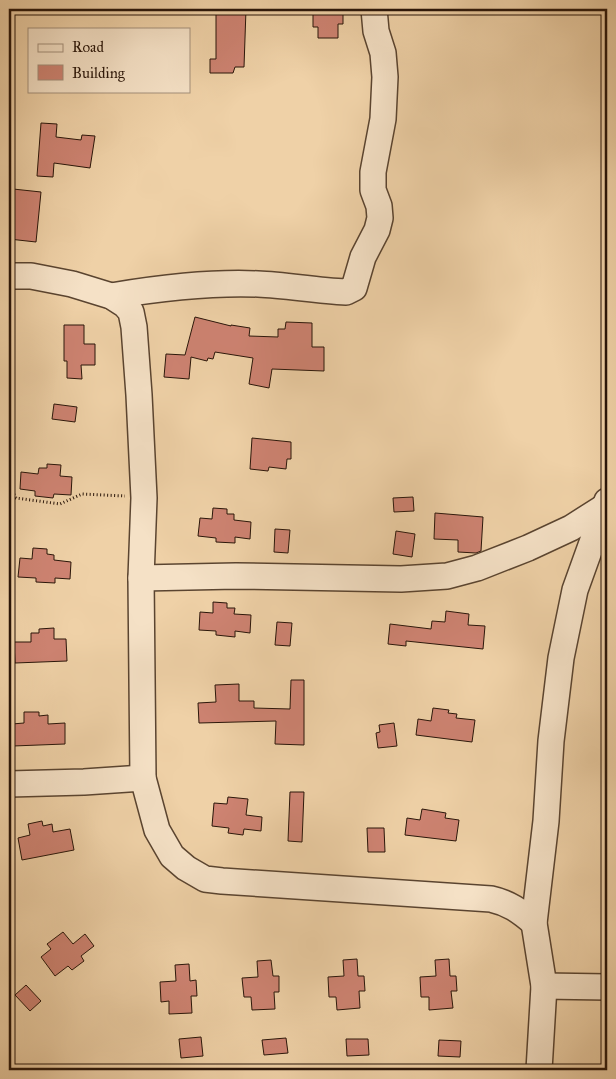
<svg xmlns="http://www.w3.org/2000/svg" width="616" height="1079" font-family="'IM FELL Great Primer',serif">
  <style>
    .building { fill: #ce8372; stroke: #291509 }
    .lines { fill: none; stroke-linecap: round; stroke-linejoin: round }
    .minor-casing { stroke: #5a4430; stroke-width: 28 }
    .path { stroke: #291509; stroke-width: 3; stroke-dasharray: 1 2.5; stroke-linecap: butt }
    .minor { stroke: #f5e1c6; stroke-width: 25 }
  </style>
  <rect width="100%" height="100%" fill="#efd1a7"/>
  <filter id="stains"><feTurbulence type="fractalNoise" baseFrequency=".004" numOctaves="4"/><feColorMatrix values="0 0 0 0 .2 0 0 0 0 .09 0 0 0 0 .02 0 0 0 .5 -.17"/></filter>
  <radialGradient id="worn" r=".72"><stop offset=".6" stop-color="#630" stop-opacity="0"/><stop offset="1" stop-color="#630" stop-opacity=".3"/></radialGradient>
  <g class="building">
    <path d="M 216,9 L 246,9 L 244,67 L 235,67 L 233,73 L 210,73 L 210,59 L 216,59 Z"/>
    <path d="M 313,9 L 343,9 L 343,24 L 338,24 L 338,38 L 318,38 L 318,27 L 313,27 Z"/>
    <path d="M 41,123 L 57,124 L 56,137 L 81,140 L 82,135 L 95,136 L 90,168 L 54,163 L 53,177 L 37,176 Z"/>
    <path d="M 13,189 L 41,192 L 36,242 L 9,239 Z"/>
    <path d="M 195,317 L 231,326 L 231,325 L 250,328 L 249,336 L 278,337 L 278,329 L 285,329 L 286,322 L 312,323 L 312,347 L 324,347 L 324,371 L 272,369 L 269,388 L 249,384 L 253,358 L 215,352 L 213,359 L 208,358 L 207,361 L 191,357 L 189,379 L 164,377 L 166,354 L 185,355 Z"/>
    <path d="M 64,325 L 84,325 L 84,344 L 95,344 L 95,365 L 81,365 L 82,379 L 67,378 L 67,361 L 64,361 Z"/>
    <path d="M 54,404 L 77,407 L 75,422 L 52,419 Z"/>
    <path d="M 252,438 L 291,442 L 291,459 L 287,459 L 286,469 L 269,467 L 268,471 L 250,469 Z"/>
    <path d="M 47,464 L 61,465 L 60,476 L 72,477 L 71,495 L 54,494 L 53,498 L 35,496 L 35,491 L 20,489 L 21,472 L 38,474 L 39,468 L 47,468 Z"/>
    <path d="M 413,497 L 414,511 L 394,512 L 393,498 Z"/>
    <path d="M 213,508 L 227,509 L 227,514 L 234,514 L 234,520 L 251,522 L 250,539 L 235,537 L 235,543 L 216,542 L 216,538 L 198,536 L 200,518 L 212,519 Z"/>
    <path d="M 435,513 L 483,517 L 481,551 L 476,553 L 458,552 L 458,540 L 434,539 Z"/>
    <path d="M 275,529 L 290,530 L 288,553 L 274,552 Z"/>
    <path d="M 396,531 L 415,534 L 412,557 L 393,554 Z"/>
    <path d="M 33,548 L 47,549 L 47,554 L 54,555 L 54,560 L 71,562 L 70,579 L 55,578 L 55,583 L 36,582 L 36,578 L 18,577 L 20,558 L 32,559 Z"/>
    <path d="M 213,602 L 227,603 L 227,608 L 235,608 L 234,614 L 251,615 L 250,633 L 235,631 L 235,637 L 216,635 L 216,631 L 199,630 L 200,612 L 213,613 Z"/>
    <path d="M 446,611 L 469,614 L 468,625 L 485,626 L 483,649 L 406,641 L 406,646 L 388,644 L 390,624 L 431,629 L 432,621 L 445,622 Z"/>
    <path d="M 277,622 L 292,623 L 290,646 L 275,645 Z"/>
    <path d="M 54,628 L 54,639 L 66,639 L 67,661 L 15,663 L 14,642 L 31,642 L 31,633 L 39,633 L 39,629 Z"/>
    <path d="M 291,680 L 304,680 L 304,745 L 275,744 L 276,721 L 199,723 L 198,703 L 216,702 L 215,685 L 239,684 L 239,701 L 254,701 L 254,708 L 290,709 Z"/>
    <path d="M 433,708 L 449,710 L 448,713 L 457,714 L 456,718 L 475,720 L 472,742 L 416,735 L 418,719 L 431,721 Z"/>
    <path d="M 24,712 L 39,712 L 39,716 L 48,715 L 48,724 L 65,723 L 65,744 L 13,746 L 12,724 L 24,723 Z"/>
    <path d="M 394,723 L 397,746 L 378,748 L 376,733 L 380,732 L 379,725 Z"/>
    <path d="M 290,792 L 304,792 L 302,842 L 288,841 Z"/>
    <path d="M 228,797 L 248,799 L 246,815 L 262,817 L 261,831 L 244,829 L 243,835 L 228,833 L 229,828 L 212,826 L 214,803 L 227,804 Z"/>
    <path d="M 422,809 L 446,813 L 445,818 L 459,820 L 456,841 L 405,835 L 407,818 L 420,820 Z"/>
    <path d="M 42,821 L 43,826 L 52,824 L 53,832 L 70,829 L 74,850 L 22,860 L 18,838 L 30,835 L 28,824 Z"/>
    <path d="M 367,828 L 384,828 L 385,852 L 368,852 Z"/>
    <path d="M 63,932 L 73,944 L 85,934 L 94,946 L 81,956 L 84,961 L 72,970 L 68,966 L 55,976 L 41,957 L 51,949 L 47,944 Z"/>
    <path d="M 357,959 L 358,976 L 364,976 L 365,991 L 359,991 L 360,1008 L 337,1010 L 336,997 L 329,997 L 328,977 L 344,976 L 343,960 Z"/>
    <path d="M 449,959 L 450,976 L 456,976 L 457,991 L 451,991 L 453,1008 L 429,1010 L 429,997 L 421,997 L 420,977 L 436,976 L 435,960 Z"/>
    <path d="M 271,960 L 273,976 L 279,976 L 279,992 L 274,992 L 275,1009 L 252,1010 L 251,997 L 244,997 L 242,978 L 258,977 L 257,961 Z"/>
    <path d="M 189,964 L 190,981 L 196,980 L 197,996 L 191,996 L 192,1013 L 169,1014 L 169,1001 L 161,1002 L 160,982 L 176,981 L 175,965 Z"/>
    <path d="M 26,985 L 41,1001 L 30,1011 L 15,995 Z"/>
    <path d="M 201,1037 L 203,1056 L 181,1058 L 179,1039 Z"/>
    <path d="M 286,1038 L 288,1053 L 264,1055 L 262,1040 Z"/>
    <path d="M 346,1039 L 368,1039 L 369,1055 L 347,1056 Z"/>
    <path d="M 439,1040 L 461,1041 L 460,1057 L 438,1056 Z"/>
  </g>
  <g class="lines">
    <defs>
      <g id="minor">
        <path d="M 9,276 L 31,276 L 72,284 L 111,296 L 125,305 L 131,312 L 134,327 L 139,395 L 144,498 L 141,578 L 143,778 L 157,830 L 172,856 L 186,868 L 205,879 L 222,881 L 491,899 C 509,903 520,911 534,923"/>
        <path d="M 111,296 C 160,288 208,282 258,284 C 287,285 316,291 346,292 L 354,288 L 363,257 L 377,230 L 380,218 L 379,206 L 373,190 L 373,172 L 383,119 L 385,77 L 383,53 L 376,31 L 374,9"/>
        <path d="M 141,578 L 236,576 L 401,579 L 447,576 L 477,568 L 528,548 L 571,528 L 604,507"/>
        <path d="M 9,784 L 84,782 L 143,778"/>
        <path d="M 544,986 L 607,987"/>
        <path d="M 539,1070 L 544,986 L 534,923 L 546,821 L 551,741 L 561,658 L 575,590 L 607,501"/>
      </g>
    </defs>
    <use href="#minor" class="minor-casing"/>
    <path class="path" d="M 9,485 L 16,498 L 60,504 L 82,494 L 125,496"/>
    <use href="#minor" class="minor"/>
  </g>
  <rect width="616" height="1079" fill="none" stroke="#efd1a7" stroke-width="30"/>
  <rect x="10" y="10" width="596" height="1059" fill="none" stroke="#291509" stroke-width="2.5"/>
  <rect x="15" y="15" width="586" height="1049" fill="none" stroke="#291509"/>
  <rect x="28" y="28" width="162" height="65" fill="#f5e1c6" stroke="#a38f7a"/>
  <rect x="38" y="44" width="25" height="8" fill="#f5e1c6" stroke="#a38f7a"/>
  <text x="72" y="52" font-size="15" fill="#291509">Road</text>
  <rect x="38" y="65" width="25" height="15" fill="#ce8372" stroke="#a38f7a"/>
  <text x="72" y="78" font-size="15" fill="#291509">Building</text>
  <rect width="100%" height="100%" filter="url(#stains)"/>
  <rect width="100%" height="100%" fill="url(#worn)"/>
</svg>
